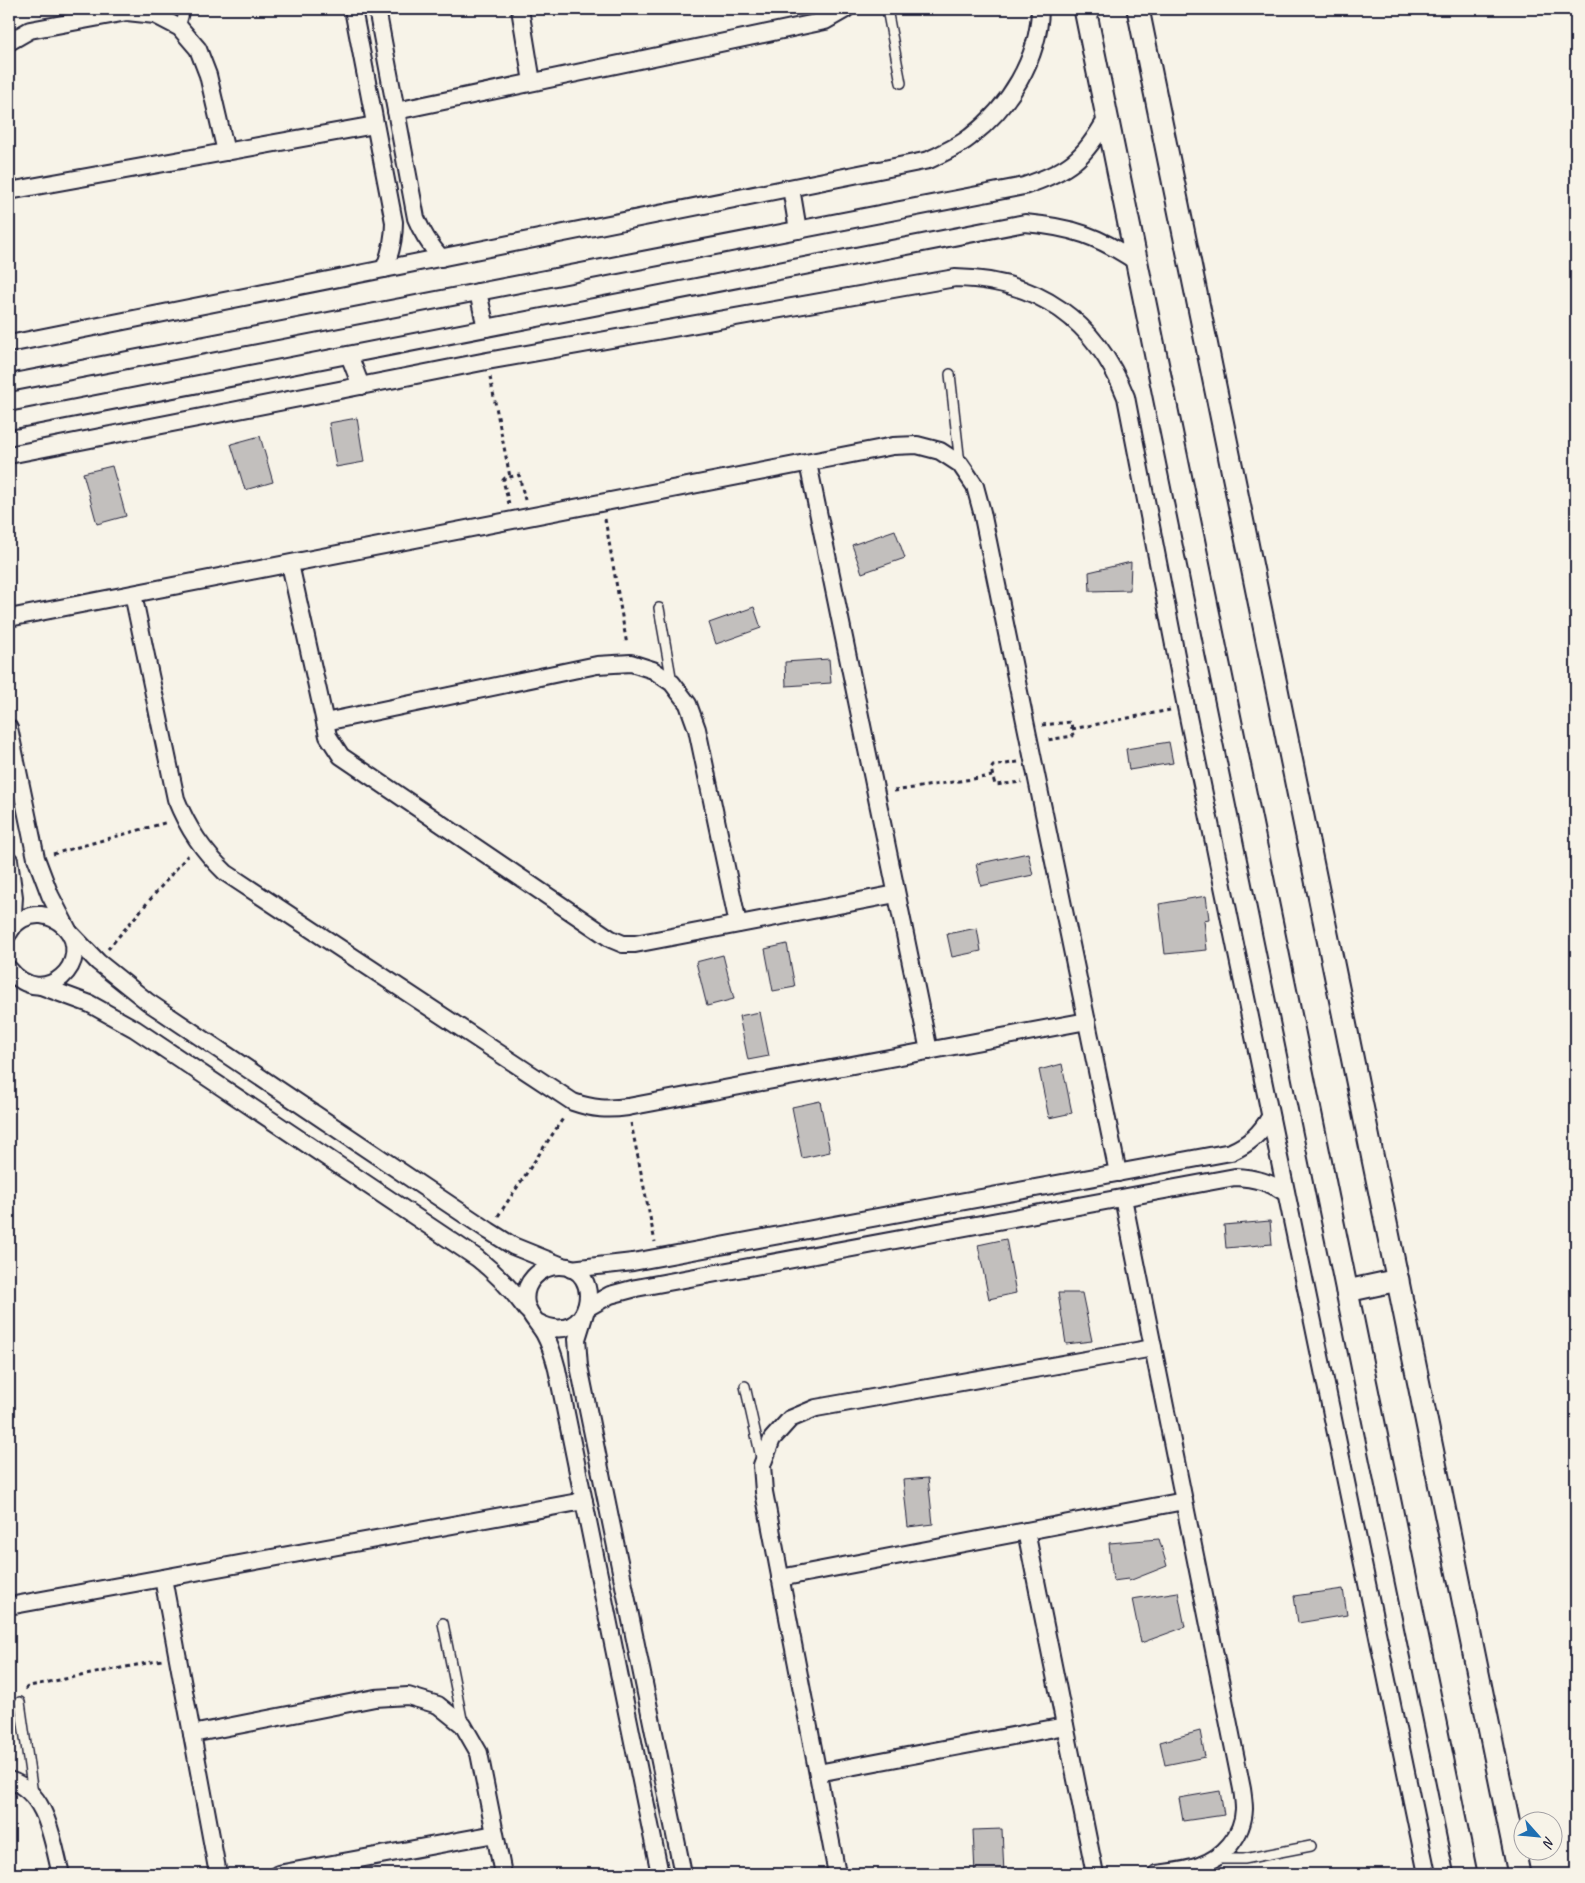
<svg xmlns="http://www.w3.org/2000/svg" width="1585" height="1883" font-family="Caveat,sans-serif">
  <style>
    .building { fill: #c2bfbd; stroke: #22223b }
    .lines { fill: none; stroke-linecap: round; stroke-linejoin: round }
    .service-casing { stroke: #22223b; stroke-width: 12 }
    .minor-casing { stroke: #22223b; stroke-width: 20 }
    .tertiary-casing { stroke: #22223b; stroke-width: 25 }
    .path { stroke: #22223b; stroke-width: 3; stroke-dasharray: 4 4; stroke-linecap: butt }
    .service { stroke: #f7f3e8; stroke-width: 9 }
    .minor { stroke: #f7f3e8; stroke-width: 16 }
    .tertiary { stroke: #f7f3e8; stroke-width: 21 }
  </style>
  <rect width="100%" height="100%" fill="#f7f3e8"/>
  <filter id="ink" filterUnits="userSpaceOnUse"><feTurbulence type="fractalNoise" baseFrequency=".02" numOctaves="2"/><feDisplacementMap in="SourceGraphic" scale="10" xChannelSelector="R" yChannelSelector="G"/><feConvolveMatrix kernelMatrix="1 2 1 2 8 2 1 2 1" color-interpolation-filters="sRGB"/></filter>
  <g filter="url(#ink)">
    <g class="building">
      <path d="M 357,418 L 364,462 L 336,467 L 329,423 Z"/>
      <path d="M 260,436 L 273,482 L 245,490 L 231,444 Z"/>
      <path d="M 112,466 L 126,516 L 97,524 L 83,473 Z"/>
      <path d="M 895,530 L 905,558 L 862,573 L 852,545 Z"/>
      <path d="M 1131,562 L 1130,590 L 1090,591 L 1089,572 Z"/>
      <path d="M 754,607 L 761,628 L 716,644 L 709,623 Z"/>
      <path d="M 829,659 L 831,683 L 786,686 L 785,662 Z"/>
      <path d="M 1169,742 L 1173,763 L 1129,770 L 1126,749 Z"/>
      <path d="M 1028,853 L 1033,875 L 981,886 L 976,864 Z"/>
      <path d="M 1206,896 L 1209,919 L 1204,920 L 1207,950 L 1165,954 L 1159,904 Z"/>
      <path d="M 977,928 L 981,951 L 952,957 L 947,934 Z"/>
      <path d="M 787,944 L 795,987 L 773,991 L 765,949 Z"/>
      <path d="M 723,955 L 734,999 L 707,1006 L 696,962 Z"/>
      <path d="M 760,1012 L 769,1056 L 748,1060 L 739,1016 Z"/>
      <path d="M 1062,1064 L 1072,1113 L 1049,1118 L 1039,1070 Z"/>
      <path d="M 820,1101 L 830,1152 L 802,1158 L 792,1107 Z"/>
      <path d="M 1270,1221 L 1272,1244 L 1226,1248 L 1224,1225 Z"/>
      <path d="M 1006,1239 L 1016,1293 L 989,1299 L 978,1245 Z"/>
      <path d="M 1058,1293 L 1082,1293 L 1092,1341 L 1066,1344 Z"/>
      <path d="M 928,1478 L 933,1524 L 908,1527 L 903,1480 Z"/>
      <path d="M 1159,1539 L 1167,1566 L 1129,1581 L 1128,1579 L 1113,1581 L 1109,1543 Z"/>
      <path d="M 1343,1589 L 1347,1615 L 1298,1623 L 1294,1596 Z"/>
      <path d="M 1178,1592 L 1185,1627 L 1141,1643 L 1132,1599 Z"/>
      <path d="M 1200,1731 L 1205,1757 L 1165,1765 L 1160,1742 Z"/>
      <path d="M 1220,1791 L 1224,1815 L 1183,1821 L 1179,1798 Z"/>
      <path d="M 1002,1829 L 1004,1874 L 975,1874 L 973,1830 Z"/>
    </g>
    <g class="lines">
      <defs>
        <g id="service">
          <path d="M 887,9 L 901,83"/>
          <path d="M 180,28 L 185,9"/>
          <path d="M 950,374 L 960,464"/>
          <path d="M 659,608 L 672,682"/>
          <path d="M 745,1386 L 762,1462"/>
          <path d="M 443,1623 L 463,1724"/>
          <path d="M 20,1702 L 33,1794"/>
          <path d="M 1216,1859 L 1244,1859 L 1311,1846"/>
        </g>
        <g id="minor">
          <path d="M 353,9 L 394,222 C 394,240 391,253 384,269"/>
          <path d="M 377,9 L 416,218 C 422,233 430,245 441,258"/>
          <path d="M 520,9 L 532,82"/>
          <path d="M 9,42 L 30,30 L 127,12 L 155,15 L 180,28 L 198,49 L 208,75 L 226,152"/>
          <path d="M 396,111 L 825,21 L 846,9"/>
          <path d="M 791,188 L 798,230"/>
          <path d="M 9,191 L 375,125"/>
          <path d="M 478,292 L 486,328"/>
          <path d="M 9,344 L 929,160 C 942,153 958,147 970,137 C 1009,107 1039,59 1040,9"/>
          <path d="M 349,355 L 361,386"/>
          <path d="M 9,383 L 1024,186 C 1069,171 1084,159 1107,118"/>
          <path d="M 9,421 L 1025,223 C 1072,227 1098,236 1137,262"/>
          <path d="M 9,455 L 487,361 L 955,278 C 1038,279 1096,321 1126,397 L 1186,707 L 1427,1874"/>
          <path d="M 808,463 L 929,1051"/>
          <path d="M 290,564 L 328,736 L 341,756 L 611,939 L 623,944 L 635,944 L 896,894"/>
          <path d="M 133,594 L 176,799 C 188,829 203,851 226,873 L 573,1102 C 593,1109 608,1110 628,1107 L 1087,1021"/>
          <path d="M 9,618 L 893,446 L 917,445 L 940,451 L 960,464 L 975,486 L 982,512 L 1118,1173"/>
          <path d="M 325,722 L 597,665 L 631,663 L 653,670 L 672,683 L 688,704 L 697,729 L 738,924"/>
          <path d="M 9,728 L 36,858 L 50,895 L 68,930"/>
          <path d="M 9,860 L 14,897 L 12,928"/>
          <path d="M 9,933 C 15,921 28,914 41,915 C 51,916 59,921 65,927 C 96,960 44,1013 9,969"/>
          <path d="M 70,933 L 98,962 L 148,1002 L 489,1231 L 513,1246 L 560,1265"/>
          <path d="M 41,986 L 90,1004 L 135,1029 L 477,1258 C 496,1273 512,1290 527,1310"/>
          <path d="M 1123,1198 L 1242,1789 C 1243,1796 1244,1803 1244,1809 C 1243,1836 1223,1858 1199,1866 C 1185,1871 1170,1872 1157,1874"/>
          <path d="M 571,1269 L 633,1262 L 1231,1152 C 1249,1144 1260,1134 1270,1117"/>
          <path d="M 587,1308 L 610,1295 L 636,1288 L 1235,1177 C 1255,1178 1270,1182 1286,1193"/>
          <path d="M 585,1313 L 577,1339 L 579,1366 L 683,1874"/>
          <path d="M 537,1322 C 592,1352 607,1266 559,1266 C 540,1266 522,1283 526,1304 C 529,1315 538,1323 544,1333 C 550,1344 554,1357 557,1369 L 660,1874"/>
          <path d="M 1026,1531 L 1095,1874"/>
          <path d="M 163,1578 L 218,1874"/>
          <path d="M 780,1578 L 1184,1501"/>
          <path d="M 9,1606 L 584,1501"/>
          <path d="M 192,1734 L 375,1698 L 408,1696 L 438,1705 L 463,1725 L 479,1753 L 503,1874"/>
          <path d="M 818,1773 L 1065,1726"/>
          <path d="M 9,1780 C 48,1792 52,1841 61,1874"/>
          <path d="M 278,1874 L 495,1834"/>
          <path d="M 837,1874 L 764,1492 L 762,1465 L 772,1439 L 790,1419 L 816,1408 L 1153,1348"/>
        </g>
        <g id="tertiary">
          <path d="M 1085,9 L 1466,1874"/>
          <path d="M 1138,9 L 1519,1874"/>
          <path d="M 1347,1291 L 1398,1280"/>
        </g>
      </defs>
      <use href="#service" class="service-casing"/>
      <use href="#minor" class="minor-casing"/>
      <use href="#tertiary" class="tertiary-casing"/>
      <g class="path">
        <path d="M 490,377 L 510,477"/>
        <path d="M 509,504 L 503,480 L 505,478 L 519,475 L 525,500"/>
        <path d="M 605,519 L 627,645"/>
        <path d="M 1042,725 L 1071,722 L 1073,736 L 1047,740"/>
        <path d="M 1072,729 L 1170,710"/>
        <path d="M 1018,762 L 993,766 L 991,769 L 995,785 L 1022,782"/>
        <path d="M 894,791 L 992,776"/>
        <path d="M 53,854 L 168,822"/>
        <path d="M 108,949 L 188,855"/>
        <path d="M 631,1123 L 655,1242"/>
        <path d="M 498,1216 L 564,1117"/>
        <path d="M 25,1689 L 29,1686 L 162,1660"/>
      </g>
      <use href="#service" class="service"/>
      <use href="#minor" class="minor"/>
      <use href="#tertiary" class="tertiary"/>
    </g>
  </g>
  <rect width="1585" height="1883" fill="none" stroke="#f7f3e8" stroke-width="30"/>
  <rect x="15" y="15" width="1555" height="1853" fill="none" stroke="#22223b" stroke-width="2" filter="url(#ink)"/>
  <g transform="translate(1538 1836) rotate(117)"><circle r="24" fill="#f7f3e8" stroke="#a29fa3"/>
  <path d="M0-4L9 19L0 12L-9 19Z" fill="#1f6fb2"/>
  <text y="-8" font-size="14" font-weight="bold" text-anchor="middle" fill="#22223b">N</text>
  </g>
</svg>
